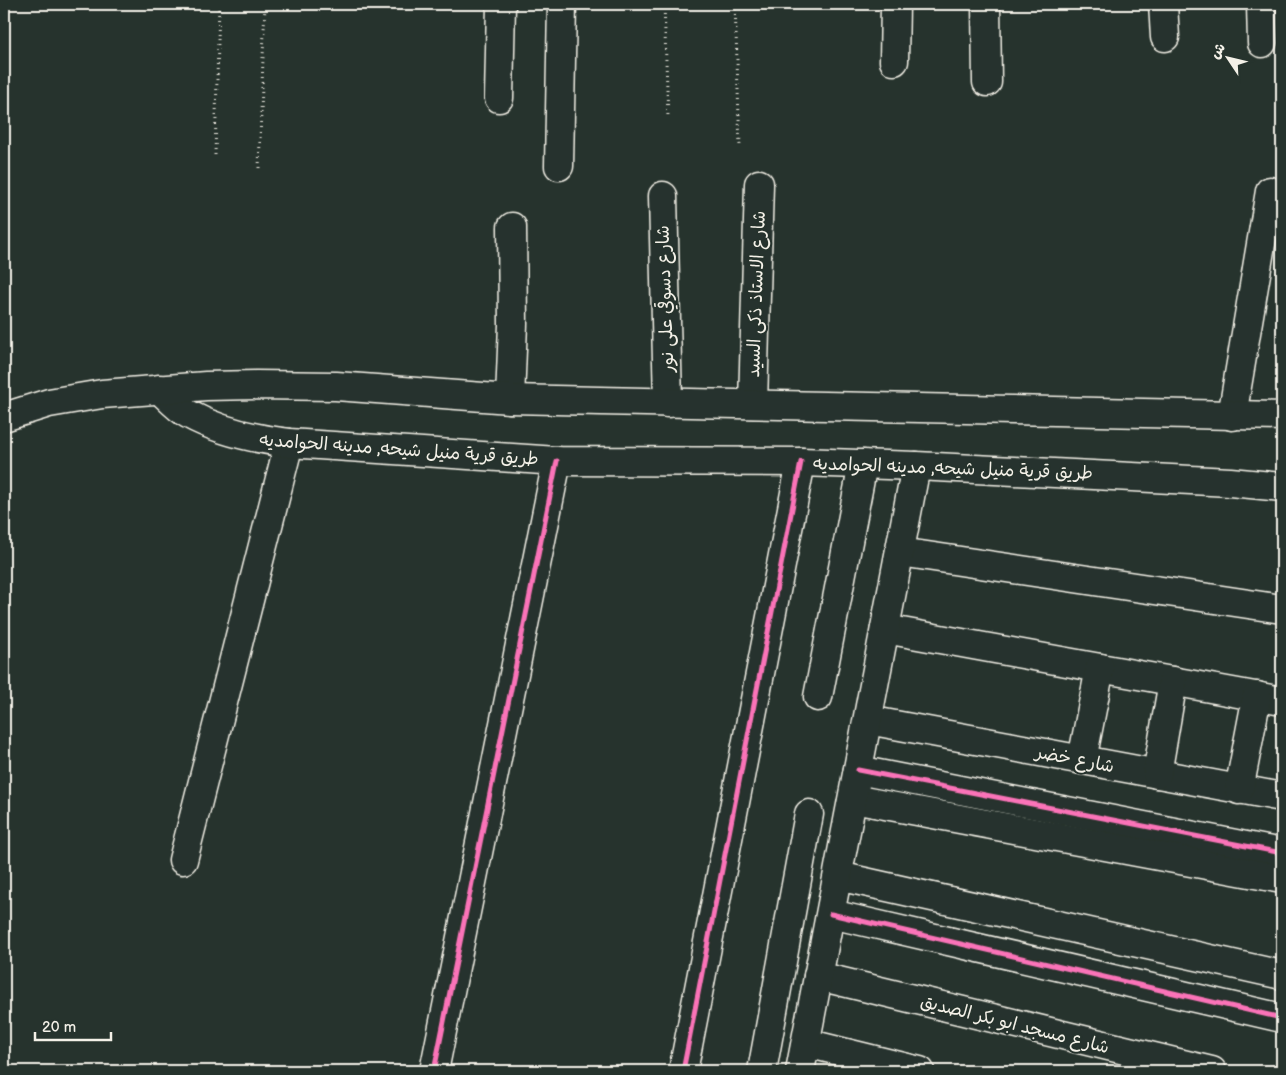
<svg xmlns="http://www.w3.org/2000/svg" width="1286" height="1075" font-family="'Balsamiq Sans','Playpen Sans Arabic',sans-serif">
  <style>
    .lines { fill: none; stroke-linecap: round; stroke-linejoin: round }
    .minor-casing { stroke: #f4f1e8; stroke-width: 31 }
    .major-casing { stroke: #f4f1e8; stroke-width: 31 }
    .path { stroke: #f4f1e8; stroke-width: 3; stroke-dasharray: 1 4; stroke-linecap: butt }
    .minor { stroke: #26332d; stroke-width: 28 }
    .major { stroke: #26332d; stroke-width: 28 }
    .cycleway-casing { stroke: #26332d; stroke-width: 8 }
    .cycleway { stroke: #fb73b8; stroke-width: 5 }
    .labels { text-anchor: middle; stroke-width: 4; stroke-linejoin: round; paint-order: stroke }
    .street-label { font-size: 18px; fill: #f4f1e8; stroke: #26332d }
  </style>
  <rect width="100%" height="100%" fill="#26332d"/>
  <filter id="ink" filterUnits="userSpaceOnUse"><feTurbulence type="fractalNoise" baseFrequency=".02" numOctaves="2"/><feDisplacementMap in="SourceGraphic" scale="10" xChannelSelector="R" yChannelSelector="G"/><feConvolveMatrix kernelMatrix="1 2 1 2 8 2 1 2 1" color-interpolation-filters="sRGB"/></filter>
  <g filter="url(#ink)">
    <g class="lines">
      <defs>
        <g id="minor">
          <path d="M 986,4 L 987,82"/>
          <path d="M 1163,4 L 1165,37"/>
          <path d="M 1261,4 L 1262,43"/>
          <path d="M 894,61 L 895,4"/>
          <path d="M 499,98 L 501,4"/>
          <path d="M 559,166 L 562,4"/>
          <path d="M 663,196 L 668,403"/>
          <path d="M 510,399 L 513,324 L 512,227"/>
          <path d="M 753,404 L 759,184"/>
          <path d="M 1232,416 L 1270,191"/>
          <path d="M 900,552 L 1282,609"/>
          <path d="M 885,629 L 1282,701"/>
          <path d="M 818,697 L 863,464"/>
          <path d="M 868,720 L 1282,797"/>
          <path d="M 1082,760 L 1100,668"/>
          <path d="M 858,770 L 1282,853"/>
          <path d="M 1157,774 L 1173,681"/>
          <path d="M 1239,790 L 1257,696"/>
          <path d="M 853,799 L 1282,879"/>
          <path d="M 183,860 L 289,443"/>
          <path d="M 838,876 L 1282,975"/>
          <path d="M 831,914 L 1282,1018"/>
          <path d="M 818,976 L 1212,1071"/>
          <path d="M 806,1043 L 920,1071"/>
          <path d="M 434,1071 L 557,461"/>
          <path d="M 683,1071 L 801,462"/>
          <path d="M 762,1071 L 809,814"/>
          <path d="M 800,1071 L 916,466"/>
        </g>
        <g id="major">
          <path d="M 159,389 C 168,397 177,408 188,414 C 219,431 255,439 289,443 L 557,461 L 801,462 L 916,466 L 1230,482 L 1282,487"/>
          <path d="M 4,417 L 49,403 L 102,394 L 206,386 L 256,385 L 336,386 L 510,399 L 1282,416"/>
        </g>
      </defs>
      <use href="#minor" class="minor-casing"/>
      <use href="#major" class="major-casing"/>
      <g class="path">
        <path d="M 664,4 L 668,117"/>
        <path d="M 735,4 L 740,146"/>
        <path d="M 215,155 L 219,4"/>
        <path d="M 259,168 L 265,4"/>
      </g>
      <use href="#minor" class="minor"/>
      <use href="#major" class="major"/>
      <defs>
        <g id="cycleway">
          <path d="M 858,770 L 1282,853"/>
          <path d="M 831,914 L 1282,1018"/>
          <path d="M 434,1071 L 557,461"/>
          <path d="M 683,1071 L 801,462"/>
        </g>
      </defs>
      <use href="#cycleway" class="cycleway-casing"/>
      <use href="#cycleway" class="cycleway"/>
    </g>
  </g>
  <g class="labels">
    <g class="street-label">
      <text transform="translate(756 294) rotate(-88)" y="6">شارع الاستاذ ذكى السيد</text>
      <text transform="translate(665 299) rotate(-92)" y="6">شارع دسوقي على نور</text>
      <text transform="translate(399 449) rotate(4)" y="6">طريق قرية منيل شيحه, مدينه الحوامديه</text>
      <text transform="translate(953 468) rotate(2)" y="6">طريق قرية منيل شيحه, مدينه الحوامديه</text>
      <text transform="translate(1075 759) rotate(11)" y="6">شارع خضر</text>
      <text transform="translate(1015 1024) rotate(14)" y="6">شارع مسجد ابو بكر الصديق</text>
    </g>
  </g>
  <rect width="1286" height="1075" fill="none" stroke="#26332d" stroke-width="20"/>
  <rect x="10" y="10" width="1266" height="1055" fill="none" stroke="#f4f1e8" stroke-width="2" filter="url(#ink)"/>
  <g transform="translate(1228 58) rotate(305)" stroke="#26332d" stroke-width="4" paint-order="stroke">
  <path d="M0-4L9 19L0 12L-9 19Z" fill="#f4f1e8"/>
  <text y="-8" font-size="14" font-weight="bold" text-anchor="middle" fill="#f4f1e8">ش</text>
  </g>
  <path d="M35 1032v8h76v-8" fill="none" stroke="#f4f1e8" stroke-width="2.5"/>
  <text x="42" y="1032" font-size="15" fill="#f4f1e8" stroke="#26332d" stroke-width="4" paint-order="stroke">20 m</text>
</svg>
